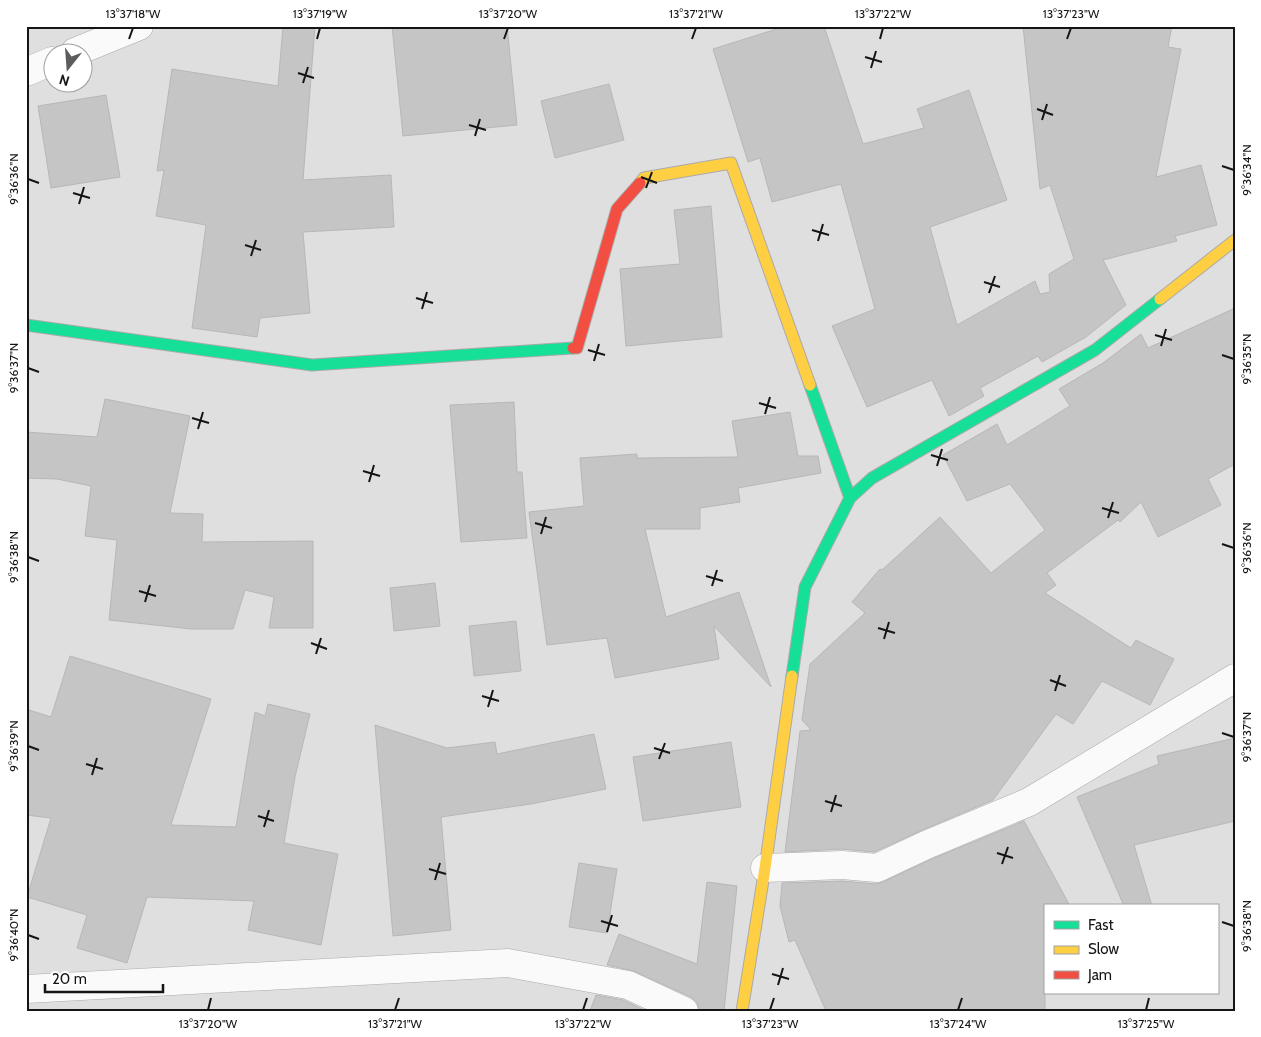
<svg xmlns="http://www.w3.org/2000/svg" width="1261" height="1037" font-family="Cabin,sans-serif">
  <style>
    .building { fill: #c6c5c6; stroke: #b8b7b7 }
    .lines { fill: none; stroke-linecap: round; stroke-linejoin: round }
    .street-casing { stroke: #abaaab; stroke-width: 29 }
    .fast-casing { stroke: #abaaab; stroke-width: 13 }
    .slow-casing { stroke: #abaaab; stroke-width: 13 }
    .jam-casing { stroke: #abaaab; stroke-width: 13 }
    .street { stroke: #fafafa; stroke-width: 28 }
    .fast { stroke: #16e098; stroke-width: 11 }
    .slow { stroke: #ffcf43; stroke-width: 11 }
    .jam { stroke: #f24e42; stroke-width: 11 }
    .ticks { fill: none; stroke: #161516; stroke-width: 2 }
    .neatline { fill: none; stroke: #161516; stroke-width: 2 }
    .ticks-label { font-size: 12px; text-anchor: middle; fill: #161516 }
  </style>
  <rect width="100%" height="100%" fill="#e0dfdf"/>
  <g class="building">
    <path d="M 283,26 L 315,26 L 303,180 L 391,175 L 394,227 L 303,232 L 310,313 L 260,318 L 257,337 L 192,328 L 206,225 L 156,216 L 164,170 L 157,171 L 172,69 L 278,86 Z"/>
    <path d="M 392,26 L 507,26 L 517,125 L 403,136 Z"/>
    <path d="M 786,26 L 824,26 L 863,144 L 924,128 L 917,109 L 969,90 L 1007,200 L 930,227 L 957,325 L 1035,281 L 1040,294 L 1050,292 L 1049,274 L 1074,259 L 1050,185 L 1040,189 L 1023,26 L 1172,26 L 1168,47 L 1181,49 L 1156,177 L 1201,165 L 1217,225 L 1175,236 L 1177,241 L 1103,260 L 1126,305 L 1086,337 L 1042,362 L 1038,356 L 980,388 L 984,396 L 949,416 L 932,380 L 867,407 L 832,326 L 875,309 L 841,184 L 772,202 L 760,158 L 748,162 L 713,49 Z"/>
    <path d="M 609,84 L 624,140 L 555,158 L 541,101 Z"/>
    <path d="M 106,95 L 120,177 L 51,188 L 38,106 Z"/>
    <path d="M 711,206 L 722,337 L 626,346 L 620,269 L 680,264 L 674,210 Z"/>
    <path d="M 1235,308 L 1235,464 L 1208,479 L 1221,505 L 1158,537 L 1141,502 L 1120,522 L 1118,520 L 1047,573 L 1056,585 L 1045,593 L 1131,648 L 1136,640 L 1174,659 L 1150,705 L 1102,681 L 1073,724 L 1056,714 L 993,800 L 920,831 L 874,852 L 842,849 L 785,852 L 800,731 L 811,730 L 802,720 L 810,664 L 865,613 L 852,602 L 880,569 L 882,570 L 940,517 L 991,573 L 1045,530 L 1010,484 L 967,501 L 943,455 L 997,424 L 1007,445 L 1070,406 L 1059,389 L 1103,363 L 1141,334 L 1148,348 Z"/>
    <path d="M 105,399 L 190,416 L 170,513 L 203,514 L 202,542 L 313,541 L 313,628 L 269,628 L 274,597 L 245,590 L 233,629 L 191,629 L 109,620 L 117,540 L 85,536 L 91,486 L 57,479 L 26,478 L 26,432 L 97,437 Z"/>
    <path d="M 514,402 L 517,472 L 522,472 L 527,538 L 461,542 L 450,405 Z"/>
    <path d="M 790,412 L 798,456 L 818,456 L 821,473 L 738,488 L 740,502 L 700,508 L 700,529 L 645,529 L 666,617 L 739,592 L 771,687 L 714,626 L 719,659 L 615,678 L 607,638 L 547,645 L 529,512 L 584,506 L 580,458 L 637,454 L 637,458 L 738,457 L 732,421 Z"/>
    <path d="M 435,583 L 440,626 L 394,631 L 390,588 Z"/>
    <path d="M 516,621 L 521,671 L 474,676 L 469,626 Z"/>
    <path d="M 70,656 L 211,699 L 171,825 L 236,827 L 255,712 L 265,716 L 268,704 L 310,714 L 295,777 L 284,843 L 338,854 L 321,945 L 248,930 L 254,901 L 147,897 L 127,963 L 77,948 L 87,915 L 27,897 L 51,818 L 26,815 L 26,709 L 51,717 Z"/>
    <path d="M 375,725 L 447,748 L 495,742 L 497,754 L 594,734 L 606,789 L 531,804 L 441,817 L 451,930 L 393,936 Z"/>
    <path d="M 1235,738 L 1235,821 L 1134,845 L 1152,906 L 1124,906 L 1077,797 L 1159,764 L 1157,756 Z"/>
    <path d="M 731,742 L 741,807 L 643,821 L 633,757 Z"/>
    <path d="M 1024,821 L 1070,906 L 1045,906 L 1045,1011 L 826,1011 L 795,940 L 789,942 L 780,906 L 782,883 L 842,881 L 876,884 L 883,882 L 932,859 Z"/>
    <path d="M 579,863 L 617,869 L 607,933 L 569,927 Z"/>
    <path d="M 707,882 L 737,886 L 724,1011 L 699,1011 L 697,1002 L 691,997 L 634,971 L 607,965 L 619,934 L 697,964 Z"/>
    <path d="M 596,995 L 623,1000 L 646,1011 L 590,1011 Z"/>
  </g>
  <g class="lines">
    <defs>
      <g id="street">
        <path d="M 75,52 L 139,26"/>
        <path d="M 26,72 L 52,61"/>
        <path d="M 765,868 L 842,865 L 877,868 L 926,845 L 1029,802 L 1235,678"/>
        <path d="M 26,989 L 508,963 L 628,985 L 684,1011"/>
      </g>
      <g id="fast">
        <path d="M 26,325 L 312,365 L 573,348"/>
        <path d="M 810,385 L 850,498"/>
        <path d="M 792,676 L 805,587 L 850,498 L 872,478 L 1095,350 L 1160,299"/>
      </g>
      <g id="slow">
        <path d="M 640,183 L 644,178 L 731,163 L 810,385"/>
        <path d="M 1160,299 L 1235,240"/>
        <path d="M 742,1011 L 765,868 L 792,676"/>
      </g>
      <path id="jam" d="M 573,348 L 577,348 L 617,209 L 640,183"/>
    </defs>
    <use href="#street" class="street-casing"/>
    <use href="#fast" class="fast-casing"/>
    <use href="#slow" class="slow-casing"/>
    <use href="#jam" class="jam-casing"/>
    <use href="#street" class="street"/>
    <use href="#fast" class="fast"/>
    <use href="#slow" class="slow"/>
    <use href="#jam" class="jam"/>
  </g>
  <path class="ticks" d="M 129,39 L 133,28M 317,39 L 320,28M 504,39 L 508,28M 692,39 L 696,28M 880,39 L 883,28M 1067,39 L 1071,28M 865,57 L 882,62M 871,68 L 876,51M 298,73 L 314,78M 303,83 L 308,67M 1037,109 L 1053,115M 1042,120 L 1047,104M 469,125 L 486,130M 475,136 L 480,119M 1222,166 L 1234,170M 641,177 L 657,183M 28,179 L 39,183M 646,188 L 652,172M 73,193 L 90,198M 79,204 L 84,187M 812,230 L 829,235M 818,241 L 823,224M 245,245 L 261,250M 251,256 L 256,240M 984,282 L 1000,287M 989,293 L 995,276M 416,298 L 433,303M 422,309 L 427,292M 1155,335 L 1172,340M 1161,346 L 1166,329M 588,350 L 605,355M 1222,355 L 1234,359M 594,361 L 599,344M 28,368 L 39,372M 759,403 L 776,408M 765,414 L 770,397M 192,418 L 209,423M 198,429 L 203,412M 931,455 L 948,460M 937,466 L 942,449M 363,471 L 380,476M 369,482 L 374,465M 1102,508 L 1119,513M 1108,518 L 1113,502M 535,523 L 552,528M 541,534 L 546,517M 1222,544 L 1234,548M 28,557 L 39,561M 706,576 L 723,581M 712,586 L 717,570M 139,591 L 156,596M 145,602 L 150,585M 878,628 L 895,633M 884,639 L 889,622M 311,643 L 327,649M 316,654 L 321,638M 1050,680 L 1066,686M 1055,691 L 1060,675M 482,696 L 499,701M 488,707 L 493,690M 1222,733 L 1234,737M 28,746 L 39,750M 654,748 L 670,753M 659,759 L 665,743M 86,764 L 103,769M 92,775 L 97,758M 825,801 L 842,806M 831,812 L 836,795M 258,816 L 274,821M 264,827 L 269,810M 997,853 L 1013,858M 1002,864 L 1008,847M 429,869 L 446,874M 435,880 L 440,863M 601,921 L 618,926M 1222,922 L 1234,926M 607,932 L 612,915M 28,935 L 39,939M 772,974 L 789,979M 778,985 L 783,968M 208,1010 L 211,998M 395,1010 L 399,998M 583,1010 L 587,998M 770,1010 L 774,998M 958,1010 L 962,998M 1146,1010 L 1149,998"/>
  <rect width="1261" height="1037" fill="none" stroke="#ffffff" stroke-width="55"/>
  <rect x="1044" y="904" width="175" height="90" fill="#ffffff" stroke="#a2a1a2"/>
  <rect x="1054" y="921" width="25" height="8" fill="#16e098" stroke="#a2a1a2"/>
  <text x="1088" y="930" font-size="15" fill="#161516">Fast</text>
  <rect x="1054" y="946" width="25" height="8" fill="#ffcf43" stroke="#a2a1a2"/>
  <text x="1088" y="954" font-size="15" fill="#161516">Slow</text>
  <rect x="1054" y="971" width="25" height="8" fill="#f24e42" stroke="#a2a1a2"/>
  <text x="1088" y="980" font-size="15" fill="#161516">Jam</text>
  <g transform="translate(68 68) rotate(197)"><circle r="24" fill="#ffffff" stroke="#a2a1a2"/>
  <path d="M0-4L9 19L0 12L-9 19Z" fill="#5d5c5c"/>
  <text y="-8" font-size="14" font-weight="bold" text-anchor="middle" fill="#161516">N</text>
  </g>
  <path d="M45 984v8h118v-8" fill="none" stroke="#161516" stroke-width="2.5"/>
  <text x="52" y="984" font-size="15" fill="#161516" stroke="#ffffff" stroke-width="4" paint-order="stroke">20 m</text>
  <rect x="28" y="28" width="1206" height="982" class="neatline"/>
  <g class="ticks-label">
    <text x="133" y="18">13°37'18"W</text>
    <text x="320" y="18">13°37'19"W</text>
    <text x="508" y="18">13°37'20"W</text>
    <text x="696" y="18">13°37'21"W</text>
    <text x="883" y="18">13°37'22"W</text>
    <text x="1071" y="18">13°37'23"W</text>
    <text transform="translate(1247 170) rotate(-90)" y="4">9°36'34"N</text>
    <text transform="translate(14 179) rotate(-90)" y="4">9°36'36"N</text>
    <text transform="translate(1247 359) rotate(-90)" y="4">9°36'35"N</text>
    <text transform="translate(14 368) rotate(-90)" y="4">9°36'37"N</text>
    <text transform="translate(1247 548) rotate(-90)" y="4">9°36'36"N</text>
    <text transform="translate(14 557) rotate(-90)" y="4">9°36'38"N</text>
    <text transform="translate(1247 737) rotate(-90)" y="4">9°36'37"N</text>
    <text transform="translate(14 746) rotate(-90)" y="4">9°36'39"N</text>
    <text transform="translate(1247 926) rotate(-90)" y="4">9°36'38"N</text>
    <text transform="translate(14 935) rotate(-90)" y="4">9°36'40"N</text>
    <text x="208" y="1028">13°37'20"W</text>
    <text x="395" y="1028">13°37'21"W</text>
    <text x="583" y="1028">13°37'22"W</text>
    <text x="770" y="1028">13°37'23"W</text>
    <text x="958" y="1028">13°37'24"W</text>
    <text x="1146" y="1028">13°37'25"W</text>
  </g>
</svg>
